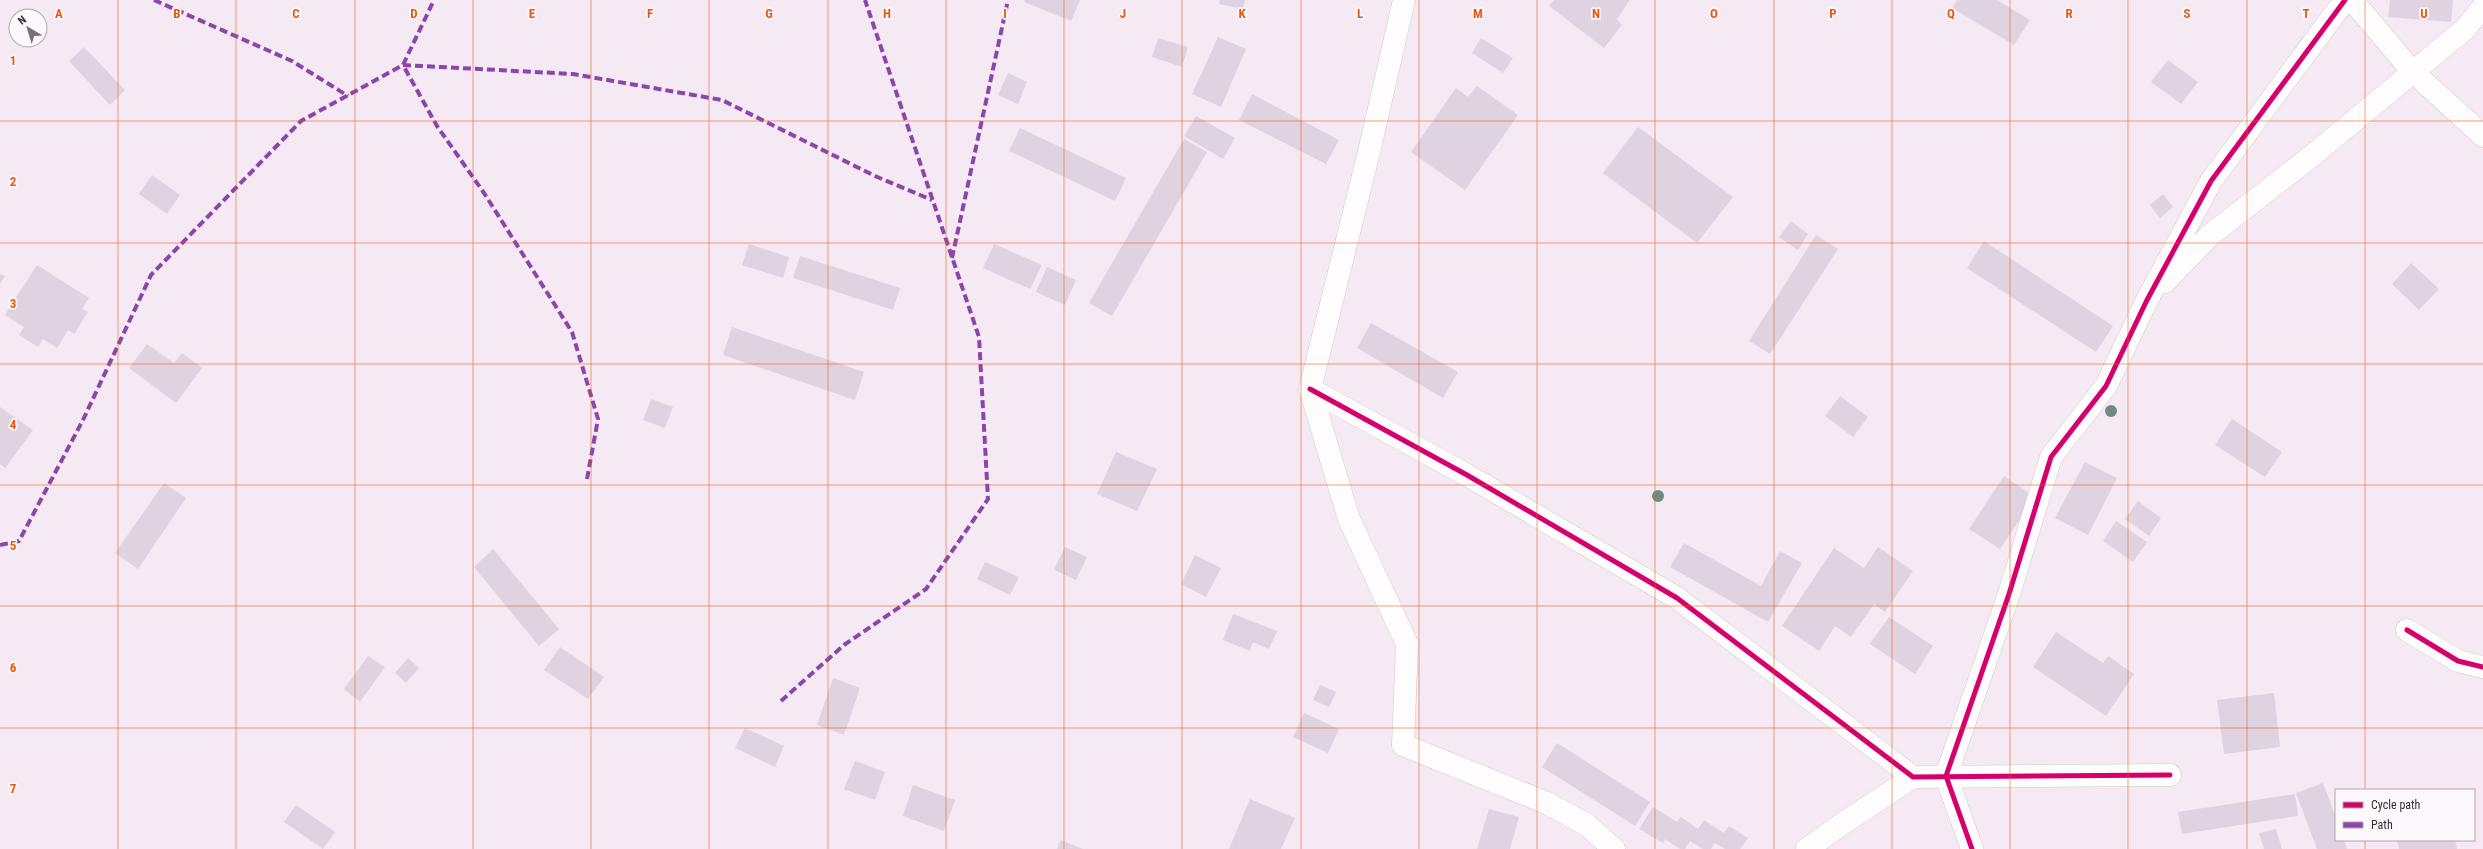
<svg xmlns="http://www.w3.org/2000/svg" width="2483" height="849" font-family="'Roboto Condensed',sans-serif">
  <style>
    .building { fill: #dfd2e1 }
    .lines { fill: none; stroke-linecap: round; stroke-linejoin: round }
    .service-casing { stroke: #d1c8d0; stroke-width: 23 }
    .minor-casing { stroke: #d1c8d0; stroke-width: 23 }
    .service { stroke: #fefcfd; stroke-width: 22 }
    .minor { stroke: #fefcfd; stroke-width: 22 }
    .quiet { stroke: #8e44ad; stroke-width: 4; stroke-dasharray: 8 4; stroke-linecap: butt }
    .cycleway-casing { stroke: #fdf8fc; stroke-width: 8 }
    .cycleway { stroke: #d6006c; stroke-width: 5 }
    .tree { fill: #708b80 }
    .grid { fill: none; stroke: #e8590c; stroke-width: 1; stroke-opacity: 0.55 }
    .grid-label { font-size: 13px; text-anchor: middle; font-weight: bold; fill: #e8590c; stroke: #fdf8fc; stroke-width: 3.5; stroke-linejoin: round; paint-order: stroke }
  </style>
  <rect width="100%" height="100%" fill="#f5eaf4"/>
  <g class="building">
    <path d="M 1025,0 L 1080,0 L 1071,21 L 1024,2 Z"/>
    <path d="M 1220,0 L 1245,0 L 1243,9 L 1219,4 Z"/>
    <path d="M 1554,0 L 1630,0 L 1617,19 L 1622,25 L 1604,48 L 1549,6 Z"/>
    <path d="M 1957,0 L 1997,0 L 2030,20 L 2014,45 L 1952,8 Z"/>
    <path d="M 2390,0 L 2453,0 L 2451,22 L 2388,17 Z"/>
    <path d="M 1218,37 L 1246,49 L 1221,107 L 1192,94 Z"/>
    <path d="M 1158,38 L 1188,47 L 1182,67 L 1152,57 Z"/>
    <path d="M 1481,38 L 1513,58 L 1503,73 L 1472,53 Z"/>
    <path d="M 84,47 L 125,90 L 110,105 L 69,61 Z"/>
    <path d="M 2168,60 L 2198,82 L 2181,104 L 2151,82 Z"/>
    <path d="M 1008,73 L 1027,82 L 1018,104 L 998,95 Z"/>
    <path d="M 1477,86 L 1518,115 L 1465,190 L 1411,152 L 1456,88 L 1468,97 Z"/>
    <path d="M 1252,94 L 1339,140 L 1326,164 L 1239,120 Z"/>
    <path d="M 1196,116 L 1235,138 L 1223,159 L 1184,136 Z"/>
    <path d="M 1638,127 L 1733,197 L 1697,243 L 1603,173 Z"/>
    <path d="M 1020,128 L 1126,178 L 1115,201 L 1009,151 Z"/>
    <path d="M 1184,139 L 1207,152 L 1112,316 L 1089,303 Z"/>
    <path d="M 152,175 L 180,195 L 167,214 L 139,194 Z"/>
    <path d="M 2163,194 L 2173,207 L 2160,218 L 2150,205 Z"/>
    <path d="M 1791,221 L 1808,234 L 1798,250 L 1779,237 Z"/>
    <path d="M 1816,235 L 1838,249 L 1770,354 L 1749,341 Z"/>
    <path d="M 1984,241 L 2113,326 L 2096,352 L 1967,268 Z"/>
    <path d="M 749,244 L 789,257 L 783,278 L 742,265 Z"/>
    <path d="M 994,244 L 1042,265 L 1030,289 L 983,268 Z"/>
    <path d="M 800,256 L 900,288 L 893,310 L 793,278 Z"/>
    <path d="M 2411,263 L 2439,289 L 2419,310 L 2392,284 Z"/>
    <path d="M 37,265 L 89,298 L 82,309 L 88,312 L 74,334 L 68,330 L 57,348 L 43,339 L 38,347 L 19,335 L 24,327 L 5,315 Z"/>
    <path d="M 1047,267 L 1076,280 L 1065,305 L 1036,292 Z"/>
    <path d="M 0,274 L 5,276 L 0,284 Z"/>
    <path d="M 1371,323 L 1458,372 L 1443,398 L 1357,348 Z"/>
    <path d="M 732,327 L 864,372 L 855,400 L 723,355 Z"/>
    <path d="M 147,344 L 174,363 L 182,353 L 202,368 L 176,403 L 129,368 Z"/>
    <path d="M 1840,396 L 1868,417 L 1853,437 L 1825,416 Z"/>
    <path d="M 651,399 L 673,407 L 665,428 L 643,420 Z"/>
    <path d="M 0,407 L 33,430 L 5,468 L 0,464 Z"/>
    <path d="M 2232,419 L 2282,452 L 2265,477 L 2215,445 Z"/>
    <path d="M 1116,452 L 1157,469 L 1137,511 L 1097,494 Z"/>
    <path d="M 2085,462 L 2117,478 L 2088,535 L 2055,518 Z"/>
    <path d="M 2004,476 L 2035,497 L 2000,549 L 1969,529 Z"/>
    <path d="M 164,483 L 186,498 L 138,569 L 115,553 Z"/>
    <path d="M 2138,501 L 2161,518 L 2149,536 L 2125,519 Z"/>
    <path d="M 2116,521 L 2147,542 L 2133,562 L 2103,541 Z"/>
    <path d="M 1684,543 L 1761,586 L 1780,551 L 1802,563 L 1768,622 L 1670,567 Z"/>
    <path d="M 1065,547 L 1087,557 L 1076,580 L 1054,570 Z"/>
    <path d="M 1878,547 L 1913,571 L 1885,612 L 1874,604 L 1851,637 L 1835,626 L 1819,651 L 1782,626 L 1834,548 L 1864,568 Z"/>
    <path d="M 493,549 L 559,629 L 539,646 L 474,567 Z"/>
    <path d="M 1195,555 L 1221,568 L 1206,597 L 1181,584 Z"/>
    <path d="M 985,562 L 1019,577 L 1010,595 L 977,579 Z"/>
    <path d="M 1233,614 L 1277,631 L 1269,649 L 1253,642 L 1250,651 L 1223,640 Z"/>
    <path d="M 1889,617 L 1933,646 L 1915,674 L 1870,644 Z"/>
    <path d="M 2056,632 L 2103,663 L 2108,656 L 2134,674 L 2106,716 L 2033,667 Z"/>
    <path d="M 560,647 L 604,677 L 588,699 L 544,670 Z"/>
    <path d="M 368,656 L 385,667 L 360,702 L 344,689 Z"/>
    <path d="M 408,658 L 419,668 L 406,683 L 395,673 Z"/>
    <path d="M 833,678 L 860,688 L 844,735 L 817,725 Z"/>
    <path d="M 1320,685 L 1336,692 L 1329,707 L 1313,700 Z"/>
    <path d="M 2274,693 L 2280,747 L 2224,754 L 2217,700 Z"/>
    <path d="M 1304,713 L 1339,729 L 1328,753 L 1293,737 Z"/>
    <path d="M 745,728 L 784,746 L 775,767 L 735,748 Z"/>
    <path d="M 1557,743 L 1650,802 L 1635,826 L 1542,767 Z"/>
    <path d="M 855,761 L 885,772 L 875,800 L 844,789 Z"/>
    <path d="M 2323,783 L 2336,818 L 2336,840 L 2344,840 L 2347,849 L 2317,849 L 2296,793 Z"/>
    <path d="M 913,785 L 955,800 L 944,831 L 903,816 Z"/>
    <path d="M 2295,794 L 2298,816 L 2182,834 L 2178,812 Z"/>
    <path d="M 1250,799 L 1295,818 L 1281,849 L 1229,849 Z"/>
    <path d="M 296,805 L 335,832 L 323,849 L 284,822 Z"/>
    <path d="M 1653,807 L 1677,822 L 1681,817 L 1698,829 L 1704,820 L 1724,833 L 1729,826 L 1748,838 L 1740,849 L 1725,849 L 1715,843 L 1711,849 L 1703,849 L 1690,841 L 1685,849 L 1680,849 L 1665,839 L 1663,843 L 1639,829 Z"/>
    <path d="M 1489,809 L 1519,817 L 1510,849 L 1477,849 Z"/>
    <path d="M 2276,829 L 2282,849 L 2264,849 L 2259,833 Z"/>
    <path d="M 1061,840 L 1083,849 L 1057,849 Z"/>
    <path d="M 2397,840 L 2455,840 L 2457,849 L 2399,849 Z"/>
  </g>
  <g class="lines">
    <defs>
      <g id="service">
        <path d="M 1403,745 L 1547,803 L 1587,825 L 1614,849"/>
        <path d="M 1807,849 L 1842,824 L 1913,777"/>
      </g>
      <g id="minor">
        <path d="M 2352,0 L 2412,71 L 2483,136"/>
        <path d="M 2165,282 L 2209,236 L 2308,159 L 2465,29 L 2483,7"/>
        <path d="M 1310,389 L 1467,475 L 1677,598 L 1913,777 L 2170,775"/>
        <path d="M 2407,630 L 2458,661 L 2483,667"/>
        <path d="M 1403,745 L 1407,644 L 1349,519 L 1310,389 L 1369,152 L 1404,0"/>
        <path d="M 1972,849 L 1946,776 L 2009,594 L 2051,457 L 2106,386 L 2146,302 L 2211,181 L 2345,0"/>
      </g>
    </defs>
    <use href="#service" class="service-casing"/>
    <use href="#minor" class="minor-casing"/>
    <use href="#service" class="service"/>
    <use href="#minor" class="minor"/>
    <g class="quiet">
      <path d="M 154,0 L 292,61 L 348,96"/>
      <path d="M 952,258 L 1008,0"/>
      <path d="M 587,479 L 598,419 L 572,332 L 484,193 L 437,126 L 403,65 L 573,74 L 722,100 L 875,176 L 932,200"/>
      <path d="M 0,545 L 19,541 L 83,420 L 151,275 L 301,121 L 403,65 L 434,0"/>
      <path d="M 781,701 L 844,645 L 926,589 L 988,499 L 979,337 L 865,0"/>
    </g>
    <defs>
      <g id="cycleway">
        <path d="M 1310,389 L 1467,475 L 1677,598 L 1913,777 L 2170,775"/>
        <path d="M 2407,630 L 2458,661 L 2483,667"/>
        <path d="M 1972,849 L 1946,776 L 2009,594 L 2051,457 L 2106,386 L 2146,302 L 2211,181 L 2345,0"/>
      </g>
    </defs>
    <use href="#cycleway" class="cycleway-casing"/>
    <use href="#cycleway" class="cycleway"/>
  </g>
  <g class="tree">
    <circle cx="2111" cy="411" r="6"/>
    <circle cx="1658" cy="496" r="6"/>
  </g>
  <path class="grid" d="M 118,0 L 118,849M 236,0 L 236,849M 355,0 L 355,849M 473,0 L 473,849M 591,0 L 591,849M 709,0 L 709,849M 828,0 L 828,849M 946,0 L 946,849M 1064,0 L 1064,849M 1182,0 L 1182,849M 1301,0 L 1301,849M 1419,0 L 1419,849M 1537,0 L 1537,849M 1655,0 L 1655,849M 1774,0 L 1774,849M 1892,0 L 1892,849M 2010,0 L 2010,849M 2128,0 L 2128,849M 2247,0 L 2247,849M 2365,0 L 2365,790M 0,121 L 2483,121M 0,243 L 2483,243M 0,364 L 2483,364M 0,485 L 2483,485M 0,606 L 2483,606M 0,728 L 2483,728M 2365,840 L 2365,849"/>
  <g class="grid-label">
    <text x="59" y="18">A</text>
    <text x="177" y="18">B</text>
    <text x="296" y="18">C</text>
    <text x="414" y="18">D</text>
    <text x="532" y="18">E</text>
    <text x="650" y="18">F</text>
    <text x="769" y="18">G</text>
    <text x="887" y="18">H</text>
    <text x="1005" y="18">I</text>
    <text x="1123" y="18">J</text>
    <text x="1242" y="18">K</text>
    <text x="1360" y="18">L</text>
    <text x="1478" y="18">M</text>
    <text x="1596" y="18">N</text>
    <text x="1714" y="18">O</text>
    <text x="1833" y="18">P</text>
    <text x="1951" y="18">Q</text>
    <text x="2069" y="18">R</text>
    <text x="2187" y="18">S</text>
    <text x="2306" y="18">T</text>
    <text x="2424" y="18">U</text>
    <text x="13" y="65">1</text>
    <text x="13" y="186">2</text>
    <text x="13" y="308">3</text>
    <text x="13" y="429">4</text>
    <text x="13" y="550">5</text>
    <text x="13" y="672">6</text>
    <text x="13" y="793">7</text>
  </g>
  <rect x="2335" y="789" width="140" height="52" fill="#fdf8fc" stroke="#ada7ac"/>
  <rect x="2343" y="802" width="20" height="6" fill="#d6006c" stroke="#ada7ac"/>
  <text x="2371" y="809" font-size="12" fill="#352d34">Cycle path</text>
  <rect x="2343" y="822" width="20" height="6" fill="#8e44ad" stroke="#ada7ac"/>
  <text x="2371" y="829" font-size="12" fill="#352d34">Path</text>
  <g transform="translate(28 28) rotate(322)"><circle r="19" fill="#fdf8fc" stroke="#ada7ac"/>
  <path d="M0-3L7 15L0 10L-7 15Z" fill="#786f77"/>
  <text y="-6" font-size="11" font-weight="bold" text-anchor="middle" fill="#352d34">N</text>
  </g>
</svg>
